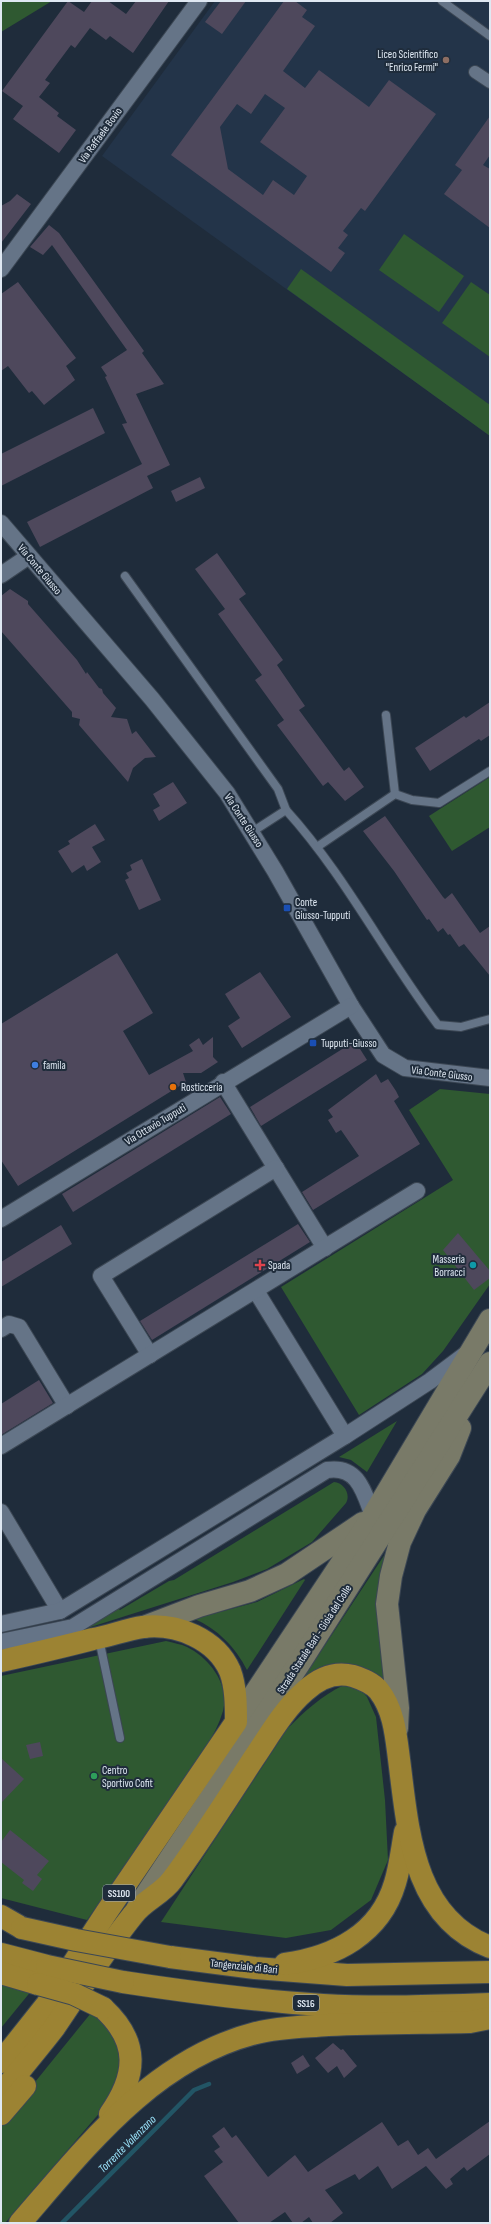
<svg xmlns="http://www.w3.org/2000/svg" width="491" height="2224" font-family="'Sofia Sans Condensed',sans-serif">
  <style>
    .built { fill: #233449 }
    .green { fill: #2f5931 }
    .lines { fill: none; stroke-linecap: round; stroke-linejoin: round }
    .stream { stroke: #225565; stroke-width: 4.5 }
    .building { fill: #4e485c; fill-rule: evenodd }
    .service-casing { stroke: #3c4754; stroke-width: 10 }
    .pedestrian-casing { stroke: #3c4754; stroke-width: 14 }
    .minor-casing { stroke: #3c4754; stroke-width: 18 }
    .secondary-casing { stroke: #3c4754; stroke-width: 24 }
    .trunk-casing { stroke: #3c4754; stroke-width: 24 }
    .service { stroke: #657487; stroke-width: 8 }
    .pedestrian { stroke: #657487; stroke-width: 12 }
    .minor { stroke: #657487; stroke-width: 16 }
    .secondary { stroke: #797a68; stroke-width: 22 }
    .trunk { stroke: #9c8333; stroke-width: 22 }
    .trunk-bridge-casing { stroke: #3c4754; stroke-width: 24; stroke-linecap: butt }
    .trunk-bridge { stroke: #9c8333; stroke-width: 22 }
    .education-dot { fill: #8d6e63; stroke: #1f2c3b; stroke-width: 1.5 }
    .transit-dot { fill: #1a4fb4; stroke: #1f2c3b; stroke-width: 1.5 }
    .shop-dot { fill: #3f7fe0; stroke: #1f2c3b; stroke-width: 1.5 }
    .food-dot { fill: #e8710a; stroke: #1f2c3b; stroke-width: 1.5 }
    .health-dot { fill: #e0444e; stroke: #1f2c3b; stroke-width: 1.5 }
    .culture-dot { fill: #0f9aa8; stroke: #1f2c3b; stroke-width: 1.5 }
    .leisure-dot { fill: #2e9e5b; stroke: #1f2c3b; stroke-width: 1.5 }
    .labels { text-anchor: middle; stroke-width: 4; stroke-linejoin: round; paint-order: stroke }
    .shield { fill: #1f2c3b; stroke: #a5b0bb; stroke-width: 1 }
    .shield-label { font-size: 10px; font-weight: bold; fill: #dfe8f2 }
    .poi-label { font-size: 11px; fill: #dfe8f2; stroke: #1f2c3b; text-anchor: start }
    .street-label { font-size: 11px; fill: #dfe8f2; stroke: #1f2c3b }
    .water-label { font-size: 12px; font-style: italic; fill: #9ae1f8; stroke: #1f2c3b }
  </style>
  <rect width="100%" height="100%" fill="#1f2c3b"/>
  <path class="built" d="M 215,1 L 490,1 L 490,436 L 102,156 Z"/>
  <g class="green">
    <path d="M 1,1 L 52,1 L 1,32 Z"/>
    <path d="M 404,234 L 464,276 L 439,312 L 379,270 Z"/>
    <path d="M 301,269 L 490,405 L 490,436 L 287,289 Z"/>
    <path d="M 471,282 L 490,295 L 490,357 L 442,323 Z"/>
    <path d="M 490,777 L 490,827 L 452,851 L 429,816 Z"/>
    <path d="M 440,1089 L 490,1094 L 490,1284 L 443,1351 L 422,1374 L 359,1415 L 281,1287 L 453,1180 L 409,1110 Z"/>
    <path d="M 397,1421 L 367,1472 L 351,1460 L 339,1457 Z"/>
    <path d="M 334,1482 C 344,1483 351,1494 346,1503 L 312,1542 L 267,1569 L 233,1582 L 78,1631 L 118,1608 L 120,1610 L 169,1581 L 174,1580 Z"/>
    <path d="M 389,1548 L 387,1681 L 300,1683 Z"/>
    <path d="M 304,1579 L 305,1580 L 247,1670 C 236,1648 217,1628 194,1619 L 257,1602 Z"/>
    <path d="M 166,1641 C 173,1643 181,1644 187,1647 C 209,1658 230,1684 223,1711 C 216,1735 199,1757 186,1777 C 154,1826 121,1873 87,1920 L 1,1898 L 1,1676 Z"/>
    <path d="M 344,1685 L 357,1685 L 367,1697 L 376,1717 L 385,1800 L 388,1860 L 371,1900 L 331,1930 L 286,1938 L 161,1922 L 287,1729 C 305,1711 321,1696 344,1685 Z"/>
    <path d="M 1,1981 L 32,1990 L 1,2028 Z"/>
    <path d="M 91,2013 L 113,2029 L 123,2066 L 108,2103 L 5,2223 L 1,2223 L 1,2124 Z"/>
  </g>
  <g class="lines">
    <path class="stream" d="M 62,2223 L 194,2090 L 209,2084"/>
  </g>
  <g class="building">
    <path d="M 68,1 L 84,12 L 92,1 L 108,1 L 126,14 L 136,1 L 169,1 L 133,53 L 110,36 L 106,40 L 90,28 L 75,48 L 71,45 L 45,80 L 50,83 L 39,97 L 59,113 L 57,116 L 76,130 L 59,153 L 13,119 L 23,106 L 2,91 Z"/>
    <path d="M 221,1 L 246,1 L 222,34 L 205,22 Z"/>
    <path d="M 284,1 L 295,1 L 307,10 L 302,17 L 315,26 L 283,71 L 305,88 L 319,70 L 369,107 L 389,80 L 436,114 L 365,211 L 361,208 L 343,231 L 348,235 L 338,248 L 345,253 L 331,272 L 171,155 ZM 265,94 L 285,108 L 260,142 L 307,176 L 294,195 L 273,180 L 263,195 L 228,169 L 220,127 L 237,104 L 251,114 Z"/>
    <path d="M 490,116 L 490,155 L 483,165 L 490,169 L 490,228 L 444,194 L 462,170 L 455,165 Z"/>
    <path d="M 17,194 L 31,204 L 1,243 L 1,206 L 10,201 Z"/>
    <path d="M 49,225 L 59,233 L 144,351 L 142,353 L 164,384 L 136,394 L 170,465 L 147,476 L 153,488 L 40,547 L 27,522 L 142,464 L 122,424 L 127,423 L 105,377 L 107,376 L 101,367 L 127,350 L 52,245 L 43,255 L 30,247 Z"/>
    <path d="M 18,282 L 76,358 L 66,366 L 75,380 L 44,405 L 32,391 L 29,393 L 8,366 L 1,371 L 1,294 Z"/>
    <path d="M 93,408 L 105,433 L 1,486 L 1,454 Z"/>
    <path d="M 200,477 L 205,488 L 176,502 L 171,491 Z"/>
    <path d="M 217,553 L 246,594 L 239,599 L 283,660 L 277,665 L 305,706 L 299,710 L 344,771 L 349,767 L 364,787 L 345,801 L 328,782 L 323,786 L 277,725 L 284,720 L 255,680 L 262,675 L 218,614 L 225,609 L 195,569 Z"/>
    <path d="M 10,589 L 28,601 L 28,604 L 77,660 L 86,674 L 87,672 L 99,688 L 102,689 L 103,693 L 116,708 L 111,717 L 127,719 L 132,734 L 136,731 L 156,757 L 145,758 L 133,768 L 128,782 L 79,725 L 80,719 L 72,717 L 72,712 L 1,631 L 1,596 Z"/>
    <path d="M 490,702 L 490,735 L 481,741 L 479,739 L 430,771 L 415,748 L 464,716 L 466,718 Z"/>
    <path d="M 173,782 L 187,803 L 159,821 L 153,810 L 160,806 L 153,794 Z"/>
    <path d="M 385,816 L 443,897 L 445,899 L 452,893 L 480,933 L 490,926 L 490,976 L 464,944 L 459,947 L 450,934 L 448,935 L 443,928 L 438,932 L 429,919 L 427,920 L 394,871 L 363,831 Z"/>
    <path d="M 95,824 L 105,840 L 92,847 L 101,862 L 87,871 L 84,865 L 72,873 L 58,851 L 70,844 L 68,841 Z"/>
    <path d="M 142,859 L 161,900 L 139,910 L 125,880 L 129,878 L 126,873 L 132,870 L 130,865 Z"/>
    <path d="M 117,953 L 153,1013 L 123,1031 L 149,1075 L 193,1051 L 189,1045 L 199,1038 L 203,1045 L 213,1037 L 213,1057 L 218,1062 L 201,1073 L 183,1073 L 186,1082 L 18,1186 L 1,1160 L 1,1024 Z"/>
    <path d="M 260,972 L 291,1017 L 242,1048 L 228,1026 L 240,1018 L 225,994 Z"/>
    <path d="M 355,1041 L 367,1060 L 261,1126 L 250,1107 Z"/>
    <path d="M 376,1074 L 381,1083 L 388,1079 L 396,1091 L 399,1097 L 394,1101 L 420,1144 L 313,1210 L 302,1192 L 359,1156 L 341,1130 L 336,1133 L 328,1120 L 333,1117 L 328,1110 Z"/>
    <path d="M 220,1097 L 231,1114 L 73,1212 L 62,1194 Z"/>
    <path d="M 298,1224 L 310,1242 L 152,1340 L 140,1321 Z"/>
    <path d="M 61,1225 L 72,1244 L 1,1287 L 1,1262 Z"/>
    <path d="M 458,1233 L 490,1271 L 490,1278 L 474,1290 L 443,1250 Z"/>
    <path d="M 39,1380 L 53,1403 L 1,1435 L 1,1404 Z"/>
    <path d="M 40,1742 L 43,1756 L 30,1759 L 26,1745 Z"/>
    <path d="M 1,1758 L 24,1779 L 1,1803 Z"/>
    <path d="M 10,1830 L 49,1861 L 37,1875 L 42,1879 L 33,1891 L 22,1883 L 24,1880 L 1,1862 L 1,1842 Z"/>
    <path d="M 333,2043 L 341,2050 L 343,2049 L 357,2066 L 344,2078 L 337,2066 L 328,2073 L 315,2058 Z"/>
    <path d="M 303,2055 L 310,2066 L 297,2074 L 291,2063 Z"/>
    <path d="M 490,2121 L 490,2154 L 467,2171 L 464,2167 L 450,2179 L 453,2184 L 446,2189 L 426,2166 L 392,2189 L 378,2166 L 359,2180 L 355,2174 L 325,2190 L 343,2213 L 330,2223 L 313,2223 L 309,2217 L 301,2223 L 293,2223 L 285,2212 L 269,2223 L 239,2223 L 204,2176 L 223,2162 L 214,2151 L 220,2147 L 212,2136 L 224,2127 L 232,2138 L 236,2135 L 268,2177 L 295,2155 L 308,2172 L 382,2122 L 398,2146 L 408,2140 L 418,2155 L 428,2148 L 436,2159 Z"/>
  </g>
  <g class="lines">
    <defs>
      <g id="service">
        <path d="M 442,1 L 490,36"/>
        <path d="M 125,576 L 278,789 L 286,810"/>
        <path d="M 386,715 L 395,794"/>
        <path d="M 252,832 L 286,810 C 345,875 385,955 438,1025 L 461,1027 L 490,1019"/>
        <path d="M 317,847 L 395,794 L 412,800 L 439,803 L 490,771"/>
        <path d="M 99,1639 L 120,1738"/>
      </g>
      <path id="pedestrian" d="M 475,72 L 490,82"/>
      <g id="minor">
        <path d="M 1,269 L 199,1"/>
        <path d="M 1,523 L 152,699 L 227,793 L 275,871 L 351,1006 L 383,1055 L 405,1068 L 490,1078"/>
        <path d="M 1,575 L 29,556"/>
        <path d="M 223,1082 L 325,1248"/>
        <path d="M 1,1219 L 351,1006"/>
        <path d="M 256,1291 L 345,1436"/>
        <path d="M 1,1329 L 9,1324 L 19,1327 L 67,1406"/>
        <path d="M 150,1355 L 101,1276 L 276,1168"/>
        <path d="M 1,1446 L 417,1191"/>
        <path d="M 1,1512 L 60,1611"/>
        <path d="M 1,1624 L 60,1611 L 345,1436 L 430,1381 L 466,1354"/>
        <path d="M 1,1642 L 73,1627 L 327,1470 C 358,1465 364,1492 373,1516"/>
      </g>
      <g id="secondary">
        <path d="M 144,1627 L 199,1606 L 250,1591 L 287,1574 L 363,1523"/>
        <path d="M 236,1722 L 373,1516 L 490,1320"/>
        <path d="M 397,1728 L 398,1708 L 387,1604 L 391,1576 L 400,1542 L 415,1510 L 449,1456 L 460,1428"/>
        <path d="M 138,1907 L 299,1664 L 490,1363"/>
      </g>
      <g id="trunk">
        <path d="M 1,1661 C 32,1654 62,1647 93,1639 C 110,1636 127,1629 143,1627 C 177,1623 216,1639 230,1671 C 236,1687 236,1706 236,1722 L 106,1913 L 47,2004 L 1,2062"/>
        <path d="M 1,1916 L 22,1928"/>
        <path d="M 1,1954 L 47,1966"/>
        <path d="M 170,1957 L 255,1968 L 347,1975 L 490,1972"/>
        <path d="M 285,1964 C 335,1957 380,1934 395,1883 C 400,1867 402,1848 405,1832"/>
        <path d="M 1,1973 L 38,1984"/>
        <path d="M 123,1982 C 189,1992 256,2001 323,2005 C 378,2008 434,2006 490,2004"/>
        <path d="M 103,2008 C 140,2042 137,2075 110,2114"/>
        <path d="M 1,2094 C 18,2072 37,2050 54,2028 C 80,1990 104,1951 133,1915 C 143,1901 162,1894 172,1880 C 201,1841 227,1799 254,1758 C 269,1736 284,1709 305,1691 C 318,1679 334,1671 353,1676 C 362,1679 373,1683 379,1691 C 394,1710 396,1736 399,1759 C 408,1829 412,1917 490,1947"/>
        <path d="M 1,2114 L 25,2086"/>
        <path d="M 20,2223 C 86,2147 153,2059 256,2033 C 279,2027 304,2027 328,2025 C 375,2023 423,2023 470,2022 L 490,2018"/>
      </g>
    </defs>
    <use href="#service" class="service-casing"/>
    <use href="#pedestrian" class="pedestrian-casing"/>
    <use href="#minor" class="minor-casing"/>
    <use href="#secondary" class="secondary-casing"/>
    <use href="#trunk" class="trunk-casing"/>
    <use href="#service" class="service"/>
    <use href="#pedestrian" class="pedestrian"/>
    <use href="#minor" class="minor"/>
    <use href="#secondary" class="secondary"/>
    <use href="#trunk" class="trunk"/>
    <defs>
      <g id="trunk-bridge">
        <path d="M 22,1928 L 76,1940 L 170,1957"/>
        <path d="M 47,1966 L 123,1982"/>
        <path d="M 38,1984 L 74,1994 L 103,2008"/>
      </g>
    </defs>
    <use href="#trunk-bridge" class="trunk-bridge-casing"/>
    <use href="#trunk-bridge" class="trunk-bridge"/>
  </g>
  <circle class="education-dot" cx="446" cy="60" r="4"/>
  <g class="transit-dot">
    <rect x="283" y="904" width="8" height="8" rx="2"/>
    <rect x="309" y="1039" width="8" height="8" rx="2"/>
  </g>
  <circle class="shop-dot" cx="35" cy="1065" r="4"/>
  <circle class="food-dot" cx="173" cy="1087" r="4"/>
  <path class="health-dot" d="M258 1259h4v4h4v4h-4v4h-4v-4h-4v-4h4z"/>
  <circle class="culture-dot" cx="473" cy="1265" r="4"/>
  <circle class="leisure-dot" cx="94" cy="1776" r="4"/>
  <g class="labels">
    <g class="shield">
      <rect x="103" y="1885" width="32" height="16" rx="3"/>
      <rect x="293" y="1995" width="26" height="16" rx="3"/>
    </g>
    <g class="shield-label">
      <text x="119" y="1897">SS100</text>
      <text x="306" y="2007">SS16</text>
    </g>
    <g class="poi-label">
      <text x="438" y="58" text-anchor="end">Liceo Scientifico<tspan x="438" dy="13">"Enrico Fermi"</tspan></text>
      <text x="295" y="906">Conte<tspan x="295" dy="13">Giusso-Tupputi</tspan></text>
      <text x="321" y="1047">Tupputi-Giusso</text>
      <text x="43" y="1069">famila</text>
      <text x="181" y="1091">Rosticceria</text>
      <text x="465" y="1263" text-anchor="end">Masseria<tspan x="465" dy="13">Borracci</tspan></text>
      <text x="268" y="1269">Spada</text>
      <text x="102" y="1774">Centro<tspan x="102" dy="13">Sportivo Cofit</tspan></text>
    </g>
    <g class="street-label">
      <text transform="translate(100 135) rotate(-54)" y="4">Via Raffaele Bovio</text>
      <text transform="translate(40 569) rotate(50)" y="4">Via Conte Giusso</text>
      <text transform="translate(244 820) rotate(57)" y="4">Via Conte Giusso</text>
      <text transform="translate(442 1073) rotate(7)" y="4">Via Conte Giusso</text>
      <text transform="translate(155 1124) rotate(-31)" y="4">Via Ottavio Tupputi</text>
      <text transform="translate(314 1639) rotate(-57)" y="4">Strada Statale Bari - Gioia del Colle</text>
      <text transform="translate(244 1966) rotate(6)" y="4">Tangenziale di Bari</text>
    </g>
    <g class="water-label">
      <text transform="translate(127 2144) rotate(-45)" y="4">Torrente Valenzano</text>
    </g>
  </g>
  <rect width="491" height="2224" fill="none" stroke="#dfe8f2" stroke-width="4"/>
</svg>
